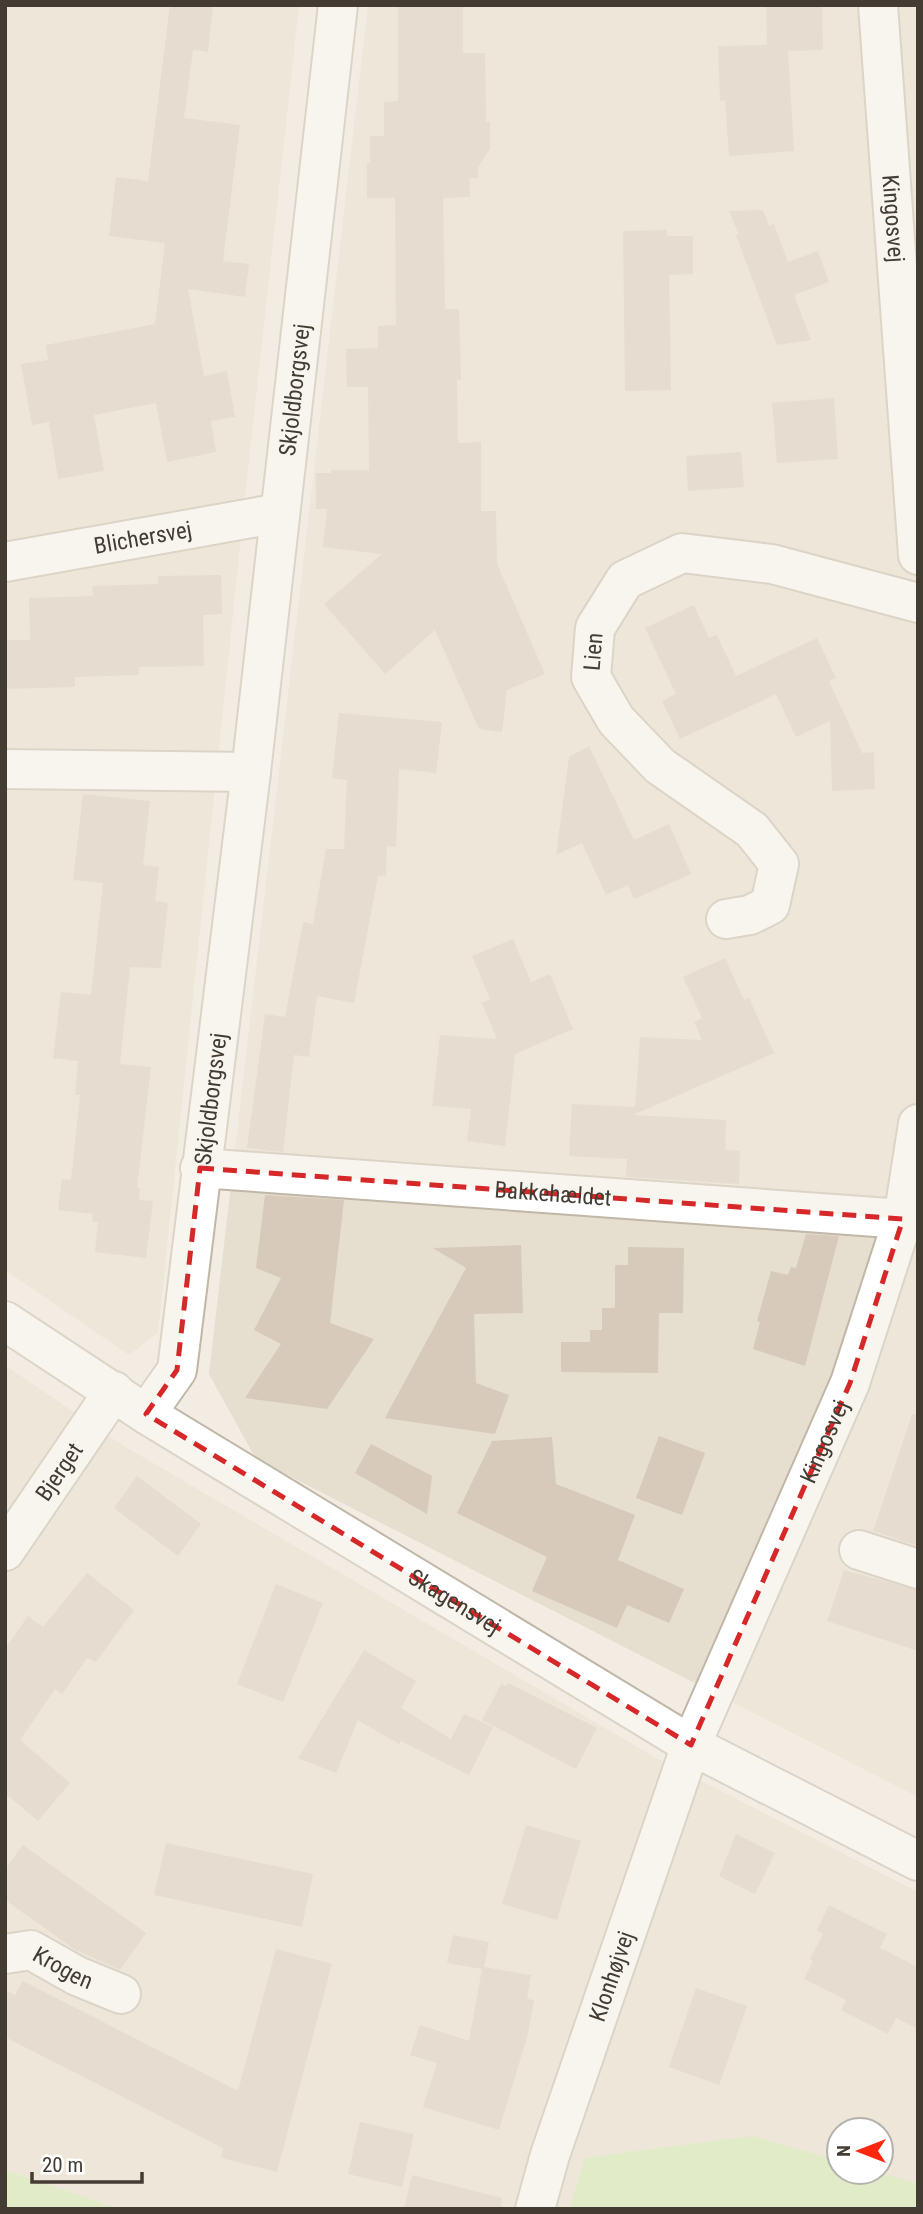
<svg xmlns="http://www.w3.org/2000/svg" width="923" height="2214" font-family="'Roboto Condensed',sans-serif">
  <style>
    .residential { fill: #e6decf; fill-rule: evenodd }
    .green { fill: #cee9a8 }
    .building { fill: #d7caba }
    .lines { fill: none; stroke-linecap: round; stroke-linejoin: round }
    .minor-casing { stroke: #c0b7a7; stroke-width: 42 }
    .minor { stroke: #fff; stroke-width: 38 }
    .marked { fill: none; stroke: #d62828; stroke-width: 5; stroke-dasharray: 14 9; stroke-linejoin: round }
    .labels { text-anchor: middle; stroke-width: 5; stroke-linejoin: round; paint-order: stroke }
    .street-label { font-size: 23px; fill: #433c32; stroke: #fff }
  </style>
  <rect width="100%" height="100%" fill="#f2ece2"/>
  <g class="residential">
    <path d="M 5,5 L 299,5 L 247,479 L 158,1333 L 129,1355 L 5,1270 Z"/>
    <path d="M 368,5 L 918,5 L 918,1797 L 256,1459 L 209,1374 Z"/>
    <path d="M 5,1365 L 119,1443 L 651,1755 L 918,1892 L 918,2209 L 120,2209 L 5,2170 ZM 839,2130 L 881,2130 L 881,2172 L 839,2172 Z"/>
  </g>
  <g class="green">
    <path d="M 752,2136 L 839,2161 L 839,2172 L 878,2172 L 918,2184 L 918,2209 L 570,2209 L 585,2158 Z"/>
    <path d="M 5,2170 L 120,2209 L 5,2209 Z"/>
  </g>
  <g class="building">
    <path d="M 170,5 L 213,5 L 208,52 L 193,50 L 184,118 L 240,125 L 223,261 L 249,264 L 245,297 L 188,289 L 204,376 L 227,371 L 235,417 L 211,421 L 216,452 L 167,462 L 156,403 L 94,415 L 104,471 L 58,479 L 49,422 L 32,425 L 21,364 L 48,360 L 46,345 L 155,324 L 165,243 L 109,236 L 116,177 L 148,181 Z"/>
    <path d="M 398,5 L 463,5 L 463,53 L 485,53 L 486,122 L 490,122 L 490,149 L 478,167 L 478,178 L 469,178 L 470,197 L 443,198 L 445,309 L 459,309 L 461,380 L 457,380 L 458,443 L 481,442 L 481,511 L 496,511 L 497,564 L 545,674 L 507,690 L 502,732 L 479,729 L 435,630 L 385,674 L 324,604 L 382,554 L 323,547 L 327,509 L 316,509 L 316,473 L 331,473 L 331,470 L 369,470 L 368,387 L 347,387 L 346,349 L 378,348 L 378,326 L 396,325 L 395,198 L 367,198 L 367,163 L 370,163 L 370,136 L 384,136 L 384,102 L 398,101 Z"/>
    <path d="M 766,5 L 822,5 L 823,50 L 788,51 L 794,151 L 729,156 L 725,100 L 720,101 L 718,46 L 767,45 Z"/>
    <path d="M 763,210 L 769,226 L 774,224 L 788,262 L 818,251 L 829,282 L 794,295 L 811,340 L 777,345 L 736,235 L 739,235 L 729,211 Z"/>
    <path d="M 667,230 L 667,236 L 693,236 L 693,274 L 669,275 L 671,390 L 625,391 L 623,231 Z"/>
    <path d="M 834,398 L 838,459 L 777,463 L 772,403 Z"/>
    <path d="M 741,452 L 744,487 L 688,491 L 686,456 Z"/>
    <path d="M 221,575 L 222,614 L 203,615 L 204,666 L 139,667 L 139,675 L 75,677 L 75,687 L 5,689 L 5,640 L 30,640 L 29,598 L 93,596 L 92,586 L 158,584 L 158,576 Z"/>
    <path d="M 694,605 L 709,638 L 717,635 L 736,676 L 817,638 L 836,678 L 829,681 L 862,753 L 874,752 L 875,789 L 832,791 L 830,721 L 796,737 L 776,694 L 680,739 L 662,701 L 676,694 L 645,628 Z"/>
    <path d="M 339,713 L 442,722 L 436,773 L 399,769 L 396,847 L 387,846 L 386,876 L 378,876 L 354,1003 L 317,996 L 309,1057 L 294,1055 L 283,1152 L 247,1148 L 265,1014 L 285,1017 L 303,922 L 313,924 L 326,849 L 344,849 L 347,780 L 332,778 Z"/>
    <path d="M 589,746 L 634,840 L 669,824 L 691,874 L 634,899 L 628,885 L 606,895 L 582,843 L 556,855 L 569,757 Z"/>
    <path d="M 83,794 L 150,801 L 143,865 L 159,867 L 155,901 L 168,903 L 161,968 L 130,967 L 120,1064 L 151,1067 L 137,1188 L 140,1188 L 139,1200 L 153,1201 L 146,1258 L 95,1252 L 98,1222 L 92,1222 L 93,1214 L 58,1210 L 62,1179 L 71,1180 L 80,1095 L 75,1095 L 78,1061 L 53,1058 L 61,992 L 91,995 L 103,883 L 73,880 Z"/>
    <path d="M 513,939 L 531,982 L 550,974 L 573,1029 L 515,1054 L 505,1146 L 467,1141 L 471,1109 L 432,1106 L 440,1035 L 497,1039 L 482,1003 L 490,999 L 472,956 Z"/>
    <path d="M 725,958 L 744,1000 L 749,998 L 774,1053 L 633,1115 L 726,1120 L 725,1150 L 740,1151 L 739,1184 L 626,1177 L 627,1159 L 569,1156 L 572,1104 L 635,1107 L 640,1037 L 702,1040 L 694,1022 L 702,1018 L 683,977 Z"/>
    <path d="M 265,1195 L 344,1200 L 330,1323 L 374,1339 L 327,1409 L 245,1398 L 281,1344 L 254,1330 L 281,1278 L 256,1268 Z"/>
    <path d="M 806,1234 L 839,1236 L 805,1366 L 753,1349 L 760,1322 L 757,1321 L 771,1271 L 788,1275 L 791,1267 L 796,1268 Z"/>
    <path d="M 521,1245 L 523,1313 L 474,1314 L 476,1383 L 509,1395 L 495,1434 L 385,1418 L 466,1268 L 433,1248 Z"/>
    <path d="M 628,1247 L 684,1248 L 683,1313 L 659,1313 L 658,1373 L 561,1372 L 561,1342 L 590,1342 L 590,1330 L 602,1330 L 602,1308 L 615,1308 L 615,1265 L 628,1265 Z"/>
    <path d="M 912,1414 L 918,1415 L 918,1546 L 873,1531 Z"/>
    <path d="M 659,1436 L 705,1453 L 682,1515 L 636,1498 Z"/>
    <path d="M 552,1437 L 556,1484 L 635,1515 L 618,1560 L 684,1589 L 669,1623 L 627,1605 L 617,1628 L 532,1591 L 547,1557 L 457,1513 L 492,1441 Z"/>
    <path d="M 371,1444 L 432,1476 L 427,1514 L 355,1473 Z"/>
    <path d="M 137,1476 L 201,1524 L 178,1556 L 114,1508 Z"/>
    <path d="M 844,1570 L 918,1590 L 918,1651 L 827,1621 Z"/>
    <path d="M 87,1573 L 134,1610 L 96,1662 L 87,1658 L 62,1694 L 55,1689 L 20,1740 L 70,1783 L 38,1821 L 5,1793 L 5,1649 L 28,1616 L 43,1627 Z"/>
    <path d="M 276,1584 L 323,1603 L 283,1702 L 237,1684 Z"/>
    <path d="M 364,1650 L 416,1681 L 401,1708 L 451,1739 L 464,1714 L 493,1727 L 469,1775 L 401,1741 L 399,1744 L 358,1720 L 336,1773 L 298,1758 Z"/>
    <path d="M 508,1683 L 597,1728 L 576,1769 L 482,1720 L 501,1684 L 506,1686 Z"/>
    <path d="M 526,1825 L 581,1841 L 557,1920 L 502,1904 Z"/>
    <path d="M 736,1834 L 775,1853 L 755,1894 L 719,1876 Z"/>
    <path d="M 166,1843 L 313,1874 L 302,1927 L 154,1895 Z"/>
    <path d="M 23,1845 L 146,1933 L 120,1970 L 74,1949 L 5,1900 L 5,1869 Z"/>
    <path d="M 829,1905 L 887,1934 L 880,1948 L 918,1967 L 918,2029 L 896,2018 L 888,2034 L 841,2010 L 846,2000 L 804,1979 L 813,1961 L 810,1959 L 823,1934 L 817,1930 Z"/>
    <path d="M 453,1935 L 489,1942 L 484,1967 L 531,1975 L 527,1999 L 534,2000 L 528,2034 L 499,2130 L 423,2107 L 437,2063 L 410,2055 L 420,2025 L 469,2041 L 482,1969 L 447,1963 Z"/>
    <path d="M 276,1949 L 332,1964 L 277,2172 L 221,2158 L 223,2148 L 5,2037 L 5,1990 L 15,1995 L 23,1981 L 238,2091 Z"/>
    <path d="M 696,1988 L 747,2006 L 719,2085 L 669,2067 Z"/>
    <path d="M 360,2122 L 414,2134 L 402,2187 L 348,2174 Z"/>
    <path d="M 412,2175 L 502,2198 L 501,2209 L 404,2209 Z"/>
  </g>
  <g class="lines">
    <defs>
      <g id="minor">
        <path id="s1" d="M 878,5 L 918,555"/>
        <path id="s2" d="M 5,562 L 280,513"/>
        <path d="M 5,769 L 251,772"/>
        <path id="s3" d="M 726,919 L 750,915 L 770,905 L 779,864 L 752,830 L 660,766 L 616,720 L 591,677 L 595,628 L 625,580 L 682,553 L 772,564 L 918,603"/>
        <path id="s4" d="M 200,1168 L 903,1219"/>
        <path id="s5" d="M 5,1321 L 146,1414 L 691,1745 L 918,1861"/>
        <path id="s6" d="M 146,1414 L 177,1370 L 251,772 L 338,5"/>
        <path d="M 859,1550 L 918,1569"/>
        <path id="s7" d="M 5,1551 L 114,1391"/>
        <path id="s8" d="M 5,1954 L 31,1950 L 77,1976 L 121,1994"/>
        <path id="s9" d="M 535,2209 L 550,2155 L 691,1745 L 850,1383 L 903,1219 L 918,1124"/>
      </g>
    </defs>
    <use href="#minor" class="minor-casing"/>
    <use href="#minor" class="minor"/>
  </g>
  <path d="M0 0H923V2214H0ZM 200,1168 L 903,1219 L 850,1383 L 691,1745 L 146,1414 L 177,1370 Z" fill="#f2ece2" fill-opacity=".55" fill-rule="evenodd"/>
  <path class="marked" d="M 200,1168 L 903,1219 L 850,1383 L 691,1745 L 146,1414 L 177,1370 Z"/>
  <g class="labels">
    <g class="street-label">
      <text dy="8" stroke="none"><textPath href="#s1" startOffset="214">Kingosvej</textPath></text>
      <text dy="8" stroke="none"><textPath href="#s6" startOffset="1041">Skjoldborgsvej</textPath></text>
      <text dy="8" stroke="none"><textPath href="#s2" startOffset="140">Blichersvej</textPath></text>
      <text dy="8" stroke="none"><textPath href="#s3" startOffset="383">Lien</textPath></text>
      <text dy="8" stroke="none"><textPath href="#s6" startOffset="327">Skjoldborgsvej</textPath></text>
      <text dy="8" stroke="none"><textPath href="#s4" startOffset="354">Bakkehældet</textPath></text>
      <text dy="8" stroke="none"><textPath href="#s9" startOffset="821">Kingosvej</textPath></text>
      <text dy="8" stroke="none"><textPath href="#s7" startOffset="96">Bjerget</textPath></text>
      <text dy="8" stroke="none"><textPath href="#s5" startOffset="530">Skagensvej</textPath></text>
      <text dy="8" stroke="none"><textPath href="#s8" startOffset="63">Krogen</textPath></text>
      <text dy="8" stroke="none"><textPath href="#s9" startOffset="245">Klonhøjvej</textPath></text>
    </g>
  </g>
  <rect width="923" height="2214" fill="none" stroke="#433c32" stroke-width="14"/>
  <g transform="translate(860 2151) rotate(270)"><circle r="33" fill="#ffffff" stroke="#b4b1ad" stroke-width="2"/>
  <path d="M0-5L12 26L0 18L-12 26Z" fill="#ff270c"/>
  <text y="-10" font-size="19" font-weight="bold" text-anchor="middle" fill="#433c32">N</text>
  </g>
  <path d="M32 2172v10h110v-10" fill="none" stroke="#433c32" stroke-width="3.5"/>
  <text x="42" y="2172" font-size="21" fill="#433c32" stroke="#ffffff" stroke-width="5" paint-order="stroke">20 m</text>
</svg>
